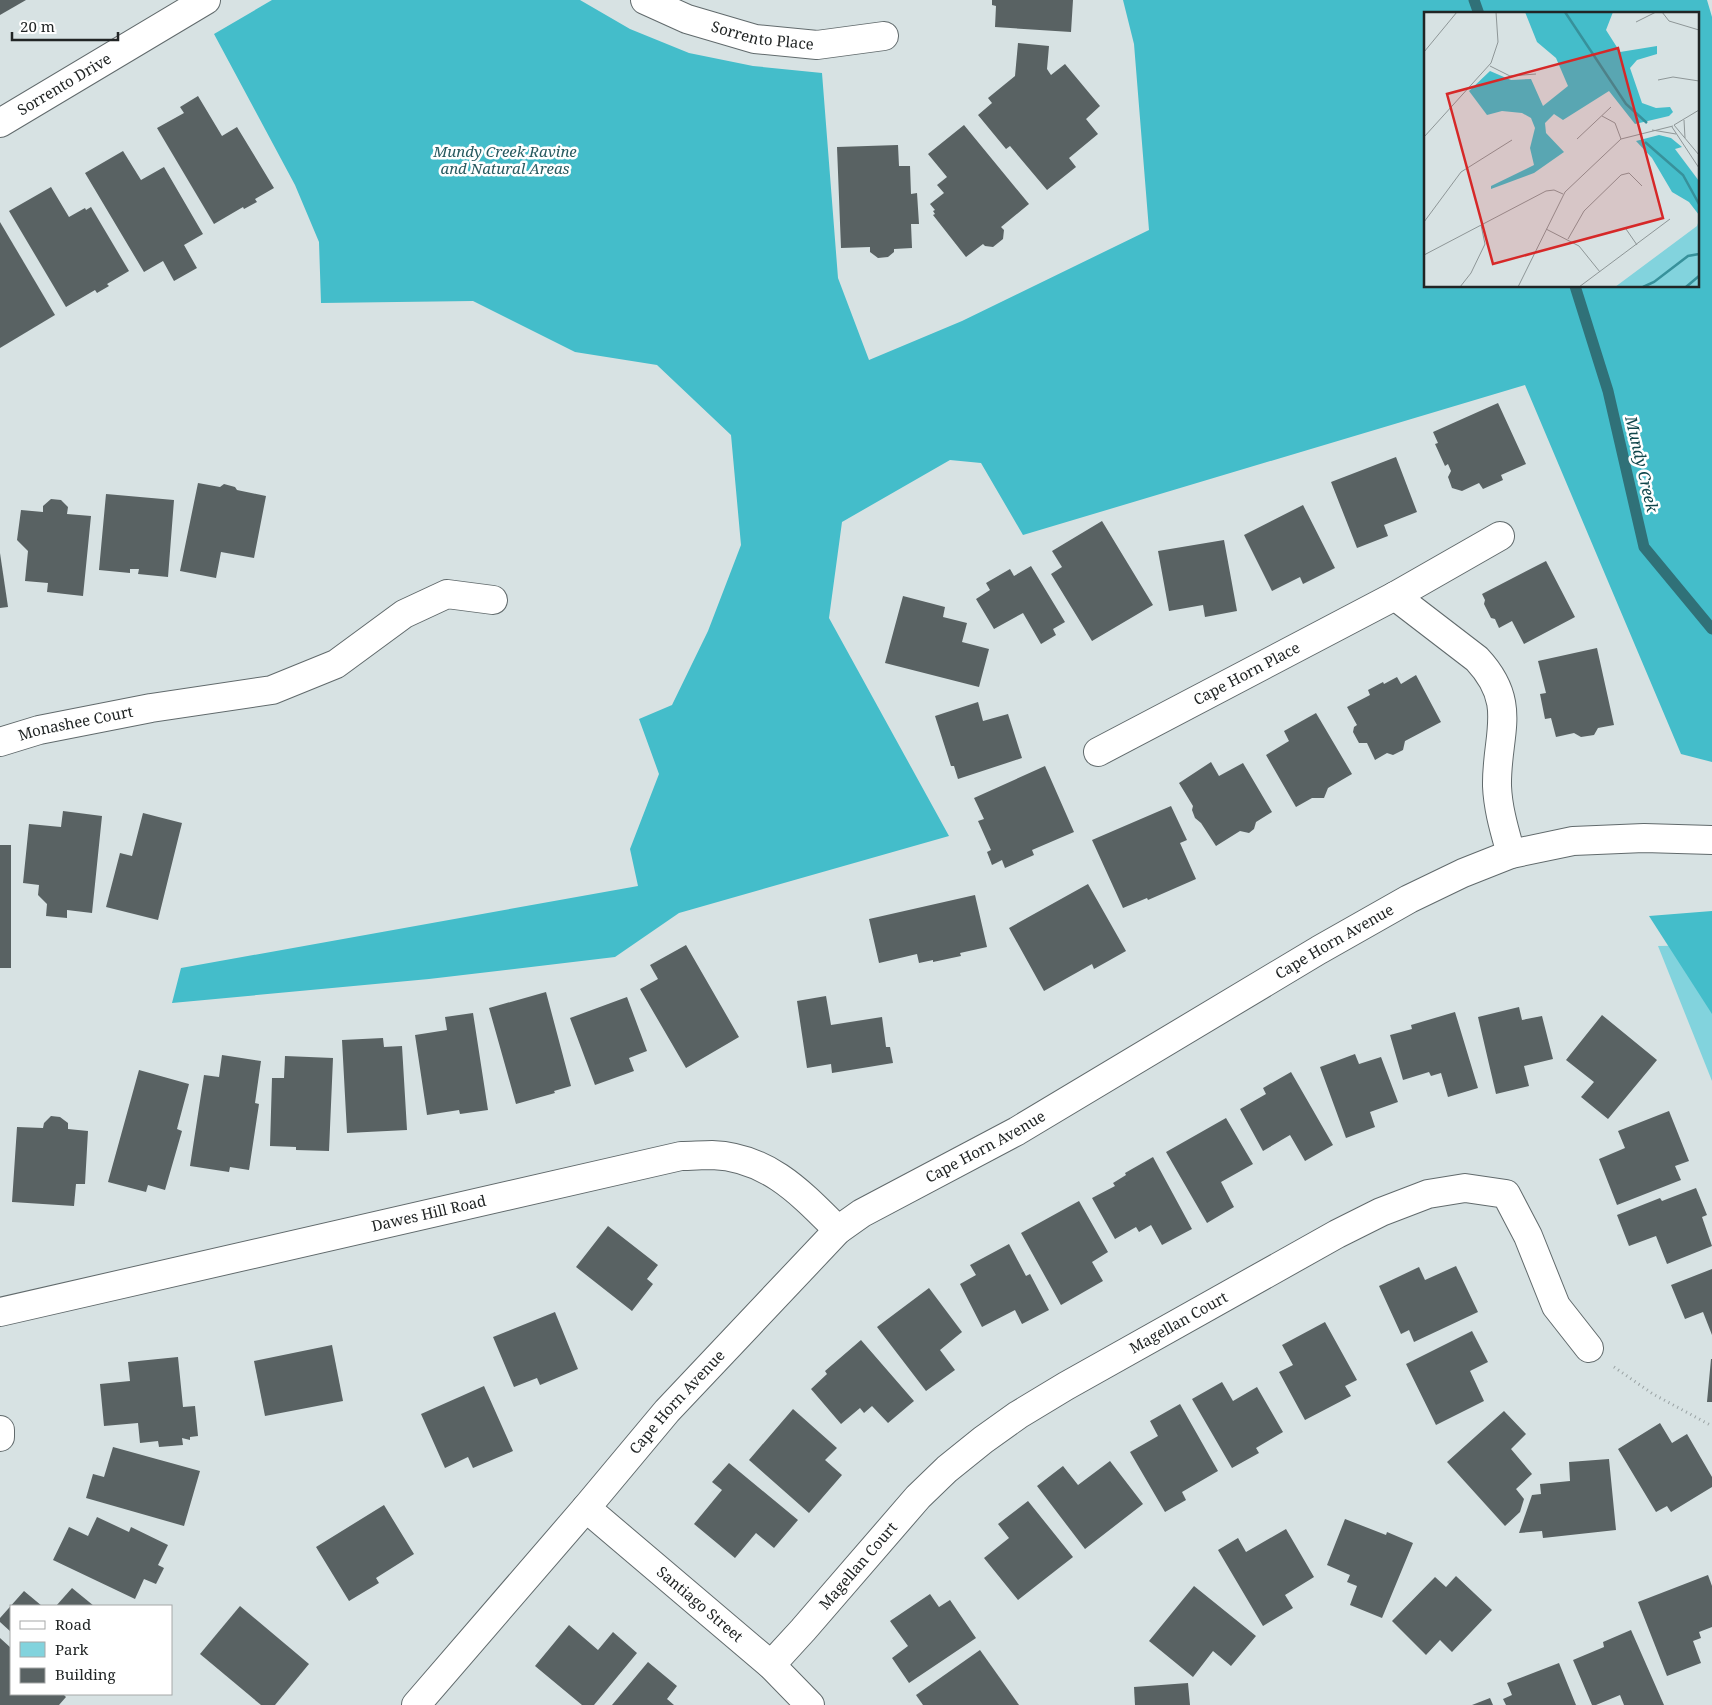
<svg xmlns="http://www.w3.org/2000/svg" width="1712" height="1705" font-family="'Noto Serif',serif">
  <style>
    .green { fill: #82d3dd }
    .forest { fill: #44bdca; fill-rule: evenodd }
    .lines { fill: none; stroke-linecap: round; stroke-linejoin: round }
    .stream { stroke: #307178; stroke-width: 11 }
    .building { fill: #596263 }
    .street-casing { stroke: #616a6c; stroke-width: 30 }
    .secondary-casing { stroke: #616a6c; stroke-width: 30 }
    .path { stroke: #99a2a3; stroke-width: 3; stroke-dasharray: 1 4; stroke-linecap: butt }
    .street { stroke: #fff; stroke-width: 28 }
    .secondary { stroke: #fff; stroke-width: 28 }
    .labels { text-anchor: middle; stroke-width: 5; stroke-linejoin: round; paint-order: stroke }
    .street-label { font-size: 15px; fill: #212525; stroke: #fff }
    .park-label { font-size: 15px; font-style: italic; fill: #285a60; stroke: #fff }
    .water-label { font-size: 16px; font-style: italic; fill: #10464b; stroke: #fff }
    .inset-river { fill: none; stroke: #37919b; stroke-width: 2.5 }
    .inset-road { fill: none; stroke: #8e9697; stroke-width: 1 }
    .view { fill: #d62828; fill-opacity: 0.15; stroke: #d62828; stroke-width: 2.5 }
    .inset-edge { fill: none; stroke: #212525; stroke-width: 2.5 }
  </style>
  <rect width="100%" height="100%" fill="#d7e2e3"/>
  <path class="green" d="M 1712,945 L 1712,1081 L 1658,946 Z"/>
  <g class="forest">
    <path d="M 272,0 L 580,0 L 630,29 L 689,53 L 753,66 L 822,73 L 838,278 L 869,360 L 962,321 L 1149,230 L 1134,44 L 1123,0 L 1707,0 L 1712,17 L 1712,762 L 1681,754 L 1525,385 L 1023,535 L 981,463 L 950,460 L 842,522 L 829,618 L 949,836 L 679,913 L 615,957 L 429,979 L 172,1003 L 181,968 L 638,886 L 630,849 L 659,774 L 639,719 L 672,705 L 708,631 L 741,545 L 731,435 L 657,365 L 575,352 L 473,301 L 321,303 L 319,242 L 295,185 L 214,34 ZM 1426,14 L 1698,14 L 1698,286 L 1426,286 Z"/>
    <path d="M 1712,911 L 1712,1014 L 1649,916 Z"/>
  </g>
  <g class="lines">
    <g class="stream">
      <path d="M 1474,0 L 1479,14"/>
      <path d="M 1575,286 L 1608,391 L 1644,547 L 1712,629"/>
    </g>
  </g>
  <g class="building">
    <path d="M 0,0 L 26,0 L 0,15 Z"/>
    <path d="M 992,0 L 1073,0 L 1071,32 L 995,27 L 996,6 L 992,5 Z"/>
    <path d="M 1018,43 L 1049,46 L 1047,69 L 1051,75 L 1065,64 L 1100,106 L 1086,119 L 1098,134 L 1069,158 L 1076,167 L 1047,190 L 1010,146 L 1006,149 L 978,115 L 992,103 L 988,98 L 1015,76 Z"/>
    <path d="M 198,96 L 222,136 L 237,127 L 274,188 L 255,199 L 257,202 L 244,209 L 243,207 L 214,224 L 157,128 L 184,113 L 180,107 Z"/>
    <path d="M 964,125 L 1029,204 L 1001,227 L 1004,230 L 1003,239 L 993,247 L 985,246 L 983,244 L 966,257 L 933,215 L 935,214 L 933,211 L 935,210 L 930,204 L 944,193 L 937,185 L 947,177 L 928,154 Z"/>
    <path d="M 898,145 L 899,166 L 910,166 L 911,194 L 917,193 L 919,224 L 911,224 L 912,248 L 894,249 L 894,252 L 888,257 L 878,258 L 870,252 L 870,247 L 841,248 L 837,147 Z"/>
    <path d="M 123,151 L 141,180 L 164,167 L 203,234 L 184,245 L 197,268 L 174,281 L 163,261 L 144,272 L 85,173 Z"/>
    <path d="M 51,187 L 69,217 L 85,208 L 86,210 L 91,207 L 129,271 L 107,284 L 109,286 L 97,293 L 95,290 L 66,307 L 9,211 Z"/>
    <path d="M 0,222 L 55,315 L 0,348 Z"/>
    <path d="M 1498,403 L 1526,464 L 1501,475 L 1503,480 L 1483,489 L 1479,483 L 1462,491 L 1452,488 L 1448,477 L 1451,471 L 1448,464 L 1445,466 L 1435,444 L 1438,443 L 1433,432 Z"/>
    <path d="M 1396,457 L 1417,512 L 1384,525 L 1388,536 L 1357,548 L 1331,482 Z"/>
    <path d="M 198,483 L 220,487 L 224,484 L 235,487 L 237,490 L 266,496 L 254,558 L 221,552 L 216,578 L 180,571 Z"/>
    <path d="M 106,494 L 174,500 L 168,577 L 138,574 L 139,569 L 130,569 L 130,573 L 99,570 Z"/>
    <path d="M 51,499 L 61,500 L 68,507 L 67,514 L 91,516 L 83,596 L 47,592 L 48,583 L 25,581 L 28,551 L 17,540 L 21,510 L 43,512 L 43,506 Z"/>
    <path d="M 1303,505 L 1335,568 L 1303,584 L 1300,577 L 1272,591 L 1244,535 Z"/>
    <path d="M 1102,521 L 1153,605 L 1092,641 L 1051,574 L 1062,567 L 1052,551 Z"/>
    <path d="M 1224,540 L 1237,611 L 1205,617 L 1203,605 L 1169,611 L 1158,551 Z"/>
    <path d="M 0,553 L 8,607 L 0,608 Z"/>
    <path d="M 1546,561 L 1575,617 L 1524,644 L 1512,621 L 1499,628 L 1495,619 L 1491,618 L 1484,604 L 1485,600 L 1482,594 Z"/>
    <path d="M 1031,566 L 1065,622 L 1053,629 L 1056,635 L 1041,644 L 1023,613 L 994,629 L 976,599 L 990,590 L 986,583 L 1010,569 L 1014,576 Z"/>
    <path d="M 903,596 L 945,607 L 943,617 L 967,623 L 962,642 L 989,649 L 979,687 L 885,663 Z"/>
    <path d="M 1597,648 L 1614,725 L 1598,728 L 1594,735 L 1581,737 L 1574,733 L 1556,737 L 1551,718 L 1545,719 L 1540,694 L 1546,693 L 1538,661 Z"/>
    <path d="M 1416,675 L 1441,722 L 1405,741 L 1403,750 L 1393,755 L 1387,753 L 1375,760 L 1367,743 L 1359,743 L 1353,732 L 1354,727 L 1357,725 L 1347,707 L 1370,695 L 1368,690 L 1383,682 L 1384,684 L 1397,677 L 1401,684 Z"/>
    <path d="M 978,702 L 983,721 L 1008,714 L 1022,758 L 958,779 L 954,766 L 951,766 L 935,716 Z"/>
    <path d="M 1316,713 L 1352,774 L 1328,788 L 1324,798 L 1312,798 L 1296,807 L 1266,755 L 1289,741 L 1284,731 Z"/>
    <path d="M 1211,762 L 1219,776 L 1243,763 L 1272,812 L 1256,822 L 1254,829 L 1249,833 L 1240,831 L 1216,846 L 1201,823 L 1195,818 L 1192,810 L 1193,806 L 1179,783 Z"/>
    <path d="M 1045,766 L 1074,832 L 1032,850 L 1034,855 L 1005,868 L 1002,860 L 992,865 L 987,852 L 991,850 L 978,821 L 984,819 L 974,798 Z"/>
    <path d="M 1171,806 L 1187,840 L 1180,843 L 1196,879 L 1148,900 L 1147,898 L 1123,908 L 1092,840 Z"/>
    <path d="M 63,811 L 102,816 L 92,913 L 67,910 L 67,918 L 46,916 L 47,904 L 38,895 L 39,885 L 23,883 L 29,824 L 61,827 Z"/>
    <path d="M 143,813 L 182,823 L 158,920 L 106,907 L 120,853 L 132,856 Z"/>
    <rect x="0" y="845" width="11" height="123"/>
    <path d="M 1088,884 L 1126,951 L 1094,969 L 1092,964 L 1044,991 L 1009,928 Z"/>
    <path d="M 975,895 L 987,947 L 960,953 L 961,956 L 933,962 L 933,960 L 919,963 L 917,954 L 879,963 L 869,919 Z"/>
    <path d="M 686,945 L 739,1037 L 686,1068 L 640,989 L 658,979 L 650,965 Z"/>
    <path d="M 546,992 L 571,1086 L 554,1091 L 555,1093 L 516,1104 L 489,1008 Z"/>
    <path d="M 826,996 L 831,1025 L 882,1017 L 886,1047 L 890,1047 L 893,1063 L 832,1073 L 831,1064 L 807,1068 L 797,1001 Z"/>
    <path d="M 627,997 L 647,1051 L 629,1058 L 634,1071 L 595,1085 L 570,1018 Z"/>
    <path d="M 1519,1007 L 1522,1020 L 1542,1016 L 1553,1059 L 1524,1066 L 1529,1086 L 1496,1094 L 1478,1017 Z"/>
    <path d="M 1455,1012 L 1478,1088 L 1448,1097 L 1441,1073 L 1431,1076 L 1429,1072 L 1403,1080 L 1390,1035 L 1412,1029 L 1411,1025 Z"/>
    <path d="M 473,1013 L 488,1110 L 460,1114 L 459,1110 L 427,1115 L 415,1035 L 447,1030 L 445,1017 Z"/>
    <path d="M 1602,1015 L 1657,1060 L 1608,1119 L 1581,1097 L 1594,1082 L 1566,1060 Z"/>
    <path d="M 383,1038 L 384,1047 L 402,1046 L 407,1130 L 347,1133 L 342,1040 Z"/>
    <path d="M 1355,1054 L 1359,1064 L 1381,1057 L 1398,1102 L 1370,1112 L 1375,1127 L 1346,1138 L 1320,1067 Z"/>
    <path d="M 222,1055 L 261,1061 L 255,1103 L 259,1104 L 249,1170 L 230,1167 L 229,1172 L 190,1166 L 204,1075 L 219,1077 Z"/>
    <path d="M 285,1056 L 333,1058 L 329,1151 L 296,1150 L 296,1147 L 270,1146 L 272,1078 L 284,1078 Z"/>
    <path d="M 139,1070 L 189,1084 L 177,1129 L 182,1131 L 165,1190 L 148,1185 L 146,1192 L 108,1182 Z"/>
    <path d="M 1291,1072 L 1333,1145 L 1305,1161 L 1290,1135 L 1263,1151 L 1240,1109 L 1266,1094 L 1263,1088 Z"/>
    <path d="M 1669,1111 L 1689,1161 L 1675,1166 L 1681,1180 L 1617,1205 L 1599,1159 L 1625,1148 L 1618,1131 Z"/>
    <path d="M 51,1116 L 60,1117 L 68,1123 L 68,1129 L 88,1131 L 85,1184 L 76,1184 L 74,1206 L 12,1202 L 17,1127 L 43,1128 L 44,1123 Z"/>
    <path d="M 1226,1118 L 1253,1164 L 1221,1182 L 1234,1207 L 1207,1223 L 1166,1152 Z"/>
    <path d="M 1153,1157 L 1192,1229 L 1162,1245 L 1151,1225 L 1139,1232 L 1136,1227 L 1115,1239 L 1092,1198 L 1115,1186 L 1113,1183 L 1126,1175 L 1125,1173 Z"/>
    <path d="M 1696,1188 L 1707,1215 L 1702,1217 L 1712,1246 L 1667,1264 L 1656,1236 L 1629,1246 L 1617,1215 L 1660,1198 L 1662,1201 Z"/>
    <path d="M 1079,1201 L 1108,1252 L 1092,1262 L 1103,1281 L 1061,1305 L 1021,1233 Z"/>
    <path d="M 608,1226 L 658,1265 L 647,1279 L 653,1284 L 632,1311 L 576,1267 Z"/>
    <path d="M 1009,1244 L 1026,1276 L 1030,1274 L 1049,1310 L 1022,1324 L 1015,1310 L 982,1327 L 960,1284 L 976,1275 L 970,1265 Z"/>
    <path d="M 1456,1266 L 1478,1312 L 1414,1342 L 1409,1330 L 1401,1334 L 1379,1286 L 1419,1267 L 1425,1280 Z"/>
    <path d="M 1712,1269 L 1712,1335 L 1703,1312 L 1685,1319 L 1671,1285 Z"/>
    <path d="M 929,1288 L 962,1332 L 940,1350 L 955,1370 L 926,1391 L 877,1327 Z"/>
    <path d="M 555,1312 L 578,1369 L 540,1385 L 537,1378 L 514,1387 L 493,1337 Z"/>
    <path d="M 1325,1322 L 1357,1380 L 1345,1386 L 1351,1396 L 1305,1420 L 1279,1372 L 1293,1365 L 1282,1345 Z"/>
    <path d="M 1472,1331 L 1488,1362 L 1470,1371 L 1484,1401 L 1436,1425 L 1406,1364 Z"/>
    <path d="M 861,1340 L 914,1401 L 888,1423 L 872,1406 L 864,1413 L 860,1408 L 841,1424 L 811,1389 L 827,1374 L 825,1371 Z"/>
    <path d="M 332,1345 L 343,1401 L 265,1416 L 254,1361 Z"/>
    <path d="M 178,1357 L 183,1407 L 195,1406 L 198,1436 L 190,1437 L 190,1440 L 182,1438 L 183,1445 L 159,1447 L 158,1441 L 140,1443 L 138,1423 L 104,1426 L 100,1384 L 130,1381 L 128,1362 Z"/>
    <path d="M 1711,1359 L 1712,1359 L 1712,1402 L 1707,1402 Z"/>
    <path d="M 1222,1382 L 1233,1401 L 1257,1387 L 1283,1432 L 1256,1448 L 1259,1453 L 1232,1468 L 1192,1399 Z"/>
    <path d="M 484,1386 L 513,1451 L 473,1468 L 468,1457 L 445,1468 L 421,1414 Z"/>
    <path d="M 1180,1404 L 1218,1471 L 1182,1492 L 1186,1500 L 1165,1512 L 1130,1452 L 1158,1436 L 1150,1421 Z"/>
    <path d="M 793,1409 L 837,1448 L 825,1460 L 842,1475 L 809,1513 L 749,1460 Z"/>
    <path d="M 1504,1411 L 1526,1434 L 1511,1449 L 1532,1474 L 1516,1489 L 1524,1499 L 1520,1512 L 1505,1526 L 1447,1462 Z"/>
    <path d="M 1660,1423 L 1672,1443 L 1687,1434 L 1712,1477 L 1712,1487 L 1671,1512 L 1667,1506 L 1656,1512 L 1618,1449 Z"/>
    <path d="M 113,1447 L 200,1471 L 184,1526 L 86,1498 L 93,1474 L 104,1477 Z"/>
    <path d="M 1609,1459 L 1616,1530 L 1543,1538 L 1542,1531 L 1519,1533 L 1532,1495 L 1541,1494 L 1540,1484 L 1570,1481 L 1569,1462 Z"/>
    <path d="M 1110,1461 L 1143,1504 L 1085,1549 L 1037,1486 L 1063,1466 L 1078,1485 Z"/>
    <path d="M 729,1463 L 798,1520 L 774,1548 L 756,1533 L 735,1558 L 694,1524 L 722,1490 L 712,1482 Z"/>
    <path d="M 1028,1501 L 1073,1557 L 1018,1600 L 984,1558 L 1009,1538 L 998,1524 Z"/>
    <path d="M 384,1505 L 414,1554 L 376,1578 L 379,1583 L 349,1601 L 316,1547 Z"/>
    <path d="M 97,1517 L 129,1532 L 131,1527 L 168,1545 L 158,1565 L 164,1568 L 156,1584 L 144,1579 L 135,1599 L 53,1560 L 69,1527 L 88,1536 Z"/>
    <path d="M 1345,1519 L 1386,1535 L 1387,1532 L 1413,1543 L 1382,1618 L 1350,1605 L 1357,1586 L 1347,1582 L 1350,1575 L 1327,1565 Z"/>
    <path d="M 1286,1529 L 1314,1577 L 1285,1595 L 1293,1608 L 1263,1626 L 1218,1550 L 1238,1538 L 1246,1552 Z"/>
    <path d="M 1708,1575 L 1712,1586 L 1712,1627 L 1699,1632 L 1701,1638 L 1693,1641 L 1701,1663 L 1667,1676 L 1638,1602 Z"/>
    <path d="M 1456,1576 L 1492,1610 L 1452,1652 L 1440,1640 L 1426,1655 L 1392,1621 L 1435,1577 L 1446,1587 Z"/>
    <path d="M 1194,1586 L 1256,1636 L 1231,1666 L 1213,1651 L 1193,1677 L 1149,1641 Z"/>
    <path d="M 72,1588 L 94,1606 L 56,1606 Z"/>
    <path d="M 24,1591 L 42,1606 L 11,1606 L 11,1632 L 0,1622 L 0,1618 Z"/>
    <path d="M 930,1594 L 939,1607 L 950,1600 L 976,1638 L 909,1683 L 892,1658 L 908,1646 L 890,1621 Z"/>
    <path d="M 240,1606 L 309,1664 L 275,1705 L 261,1705 L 200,1654 Z"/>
    <path d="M 569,1625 L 598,1650 L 613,1632 L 637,1653 L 594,1705 L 582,1705 L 535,1666 Z"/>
    <path d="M 1631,1630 L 1664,1705 L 1624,1705 L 1620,1695 L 1596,1705 L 1592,1705 L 1573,1660 L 1604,1647 L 1603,1642 Z"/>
    <path d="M 0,1638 L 11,1648 L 11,1694 L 63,1694 L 66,1697 L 59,1705 L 0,1705 Z"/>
    <path d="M 980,1650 L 1019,1705 L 923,1705 L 916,1695 Z"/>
    <path d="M 648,1662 L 677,1686 L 667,1699 L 674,1705 L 612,1705 Z"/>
    <path d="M 1559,1663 L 1576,1705 L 1506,1705 L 1503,1699 L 1512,1695 L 1507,1683 Z"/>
    <path d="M 1188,1683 L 1190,1705 L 1135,1705 L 1134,1687 Z"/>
    <path d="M 1490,1698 L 1493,1705 L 1472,1705 Z"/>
  </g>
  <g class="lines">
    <defs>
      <g id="street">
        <path id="s1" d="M 645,0 L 687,19 L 755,39 L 817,45 L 884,36"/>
        <path id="s2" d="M 0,123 L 206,0"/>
        <path d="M 1395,596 L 1477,659 C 1519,704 1496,734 1497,786 C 1498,810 1505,832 1511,854"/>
        <path id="s3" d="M 0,742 L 39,730 L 151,708 L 272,690 L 336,664 L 404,614 L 447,594 L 493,600"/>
        <path id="s4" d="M 1098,752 L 1395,596 L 1500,536"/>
        <path id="s5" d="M 0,1312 L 681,1156 C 691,1156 702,1155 712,1155 C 768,1157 801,1193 838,1230"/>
        <path d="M 0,1430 L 0,1437"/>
        <path id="s6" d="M 586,1508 L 771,1665 L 810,1705"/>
        <path id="s7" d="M 771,1665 L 803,1630 L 918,1497 L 947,1469 L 983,1440 L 1018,1415 L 1066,1386 L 1337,1234 L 1381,1212 L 1428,1194 L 1465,1188 L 1506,1194 L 1528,1236 L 1556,1306 L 1589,1348"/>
      </g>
      <g id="secondary">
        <path id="s8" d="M 416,1705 L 586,1508 L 667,1411 L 838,1230 L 862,1213 L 1017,1131 L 1319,950 L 1409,899 L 1463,873 L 1511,854 L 1573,841 L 1644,838 L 1712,840"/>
      </g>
    </defs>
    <use href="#street" class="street-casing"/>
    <use href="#secondary" class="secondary-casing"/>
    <path class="path" d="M 1614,1367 L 1653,1394 L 1712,1426"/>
    <use href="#street" class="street"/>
    <use href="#secondary" class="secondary"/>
  </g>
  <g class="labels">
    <g class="street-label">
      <text dy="5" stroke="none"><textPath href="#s1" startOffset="124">Sorrento Place</textPath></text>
      <text dy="5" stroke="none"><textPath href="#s2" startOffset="75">Sorrento Drive</textPath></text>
      <text dy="5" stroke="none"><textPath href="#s4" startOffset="168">Cape Horn Place</textPath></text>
      <text dy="5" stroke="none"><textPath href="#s3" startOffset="78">Monashee Court</textPath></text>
      <text dy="5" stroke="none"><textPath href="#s8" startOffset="1210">Cape Horn Avenue</textPath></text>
      <text dy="5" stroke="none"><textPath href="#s8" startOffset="805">Cape Horn Avenue</textPath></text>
      <text dy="5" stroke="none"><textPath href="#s5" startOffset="440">Dawes Hill Road</textPath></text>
      <text dy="5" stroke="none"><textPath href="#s7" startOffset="538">Magellan Court</textPath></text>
      <text dy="5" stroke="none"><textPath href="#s8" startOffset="400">Cape Horn Avenue</textPath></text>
      <text dy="5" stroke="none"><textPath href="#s7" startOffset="132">Magellan Court</textPath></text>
      <text dy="5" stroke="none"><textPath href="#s6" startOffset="149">Santiago Street</textPath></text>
    </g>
    <g class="park-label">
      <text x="505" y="157">Mundy Creek Ravine<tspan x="505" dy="17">and Natural Areas</tspan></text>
    </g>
    <g class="water-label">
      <text transform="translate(1642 464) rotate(77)" y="6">Mundy Creek</text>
    </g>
  </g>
  <g transform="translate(1424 12)">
    <rect width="275" height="275" fill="#d7e2e3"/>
    <path d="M 275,208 L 275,275 L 191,275 L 273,214 Z" fill="#82d3dd"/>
    <path d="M 101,0 L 189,0 L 182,18 L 196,40 L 233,34 L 233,42 L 213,48 L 206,56 L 218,91 L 232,96 L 246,95 L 249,100 L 245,104 L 211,112 L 185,79 L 139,108 L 130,102 L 121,111 L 122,121 L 140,140 L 110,161 L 67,177 L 67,174 L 110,153 L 106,136 L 111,116 L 107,106 L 98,101 L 78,99 L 63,103 L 45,79 L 66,59 L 87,68 L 107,67 L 119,94 L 144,74 L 132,46 L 113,30 ZM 235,123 L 247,126 L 258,135 L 251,137 L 275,169 L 275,203 L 265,190 L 248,180 L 228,146 L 212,129 Z" fill="#44bdca"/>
    <path class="inset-river" d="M 141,0 L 202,92 L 223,111M 221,130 L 259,163 L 275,192M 219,275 L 230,270 L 264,244 L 275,242M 262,275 L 275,264"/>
    <path class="inset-road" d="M 238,0 L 245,9 L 275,18M 212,10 L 232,0M 0,40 L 33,0M 66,54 L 86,64 L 112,62M 234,68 L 249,65 L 275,69M 275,98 L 250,113 L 275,143M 178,104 L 191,111 L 197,127M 260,108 L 261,126M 248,115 L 275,156M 228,118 L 252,122M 0,125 L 67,51 L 74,30 L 72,0M 153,127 L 187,95M 0,210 L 37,160 L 88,128M 122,217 L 155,234 L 176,260M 202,217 L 213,233M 144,227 L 160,199 L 197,163 L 205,161 L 218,174M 0,243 L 122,179 L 130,178 L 139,182M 36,275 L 47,261 L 61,232 L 57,213M 94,275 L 141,180 L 197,127 L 249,114M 155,275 L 246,207"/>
    <path class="view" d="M 194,36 L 239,206 L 69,252 L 23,82 Z"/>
    <rect width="275" height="275" class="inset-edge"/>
  </g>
  <rect x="10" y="1605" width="162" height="90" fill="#ffffff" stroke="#a6a8a8"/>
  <rect x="20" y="1621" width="25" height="8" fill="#ffffff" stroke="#a6a8a8"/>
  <text x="55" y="1630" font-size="15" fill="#212525">Road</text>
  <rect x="20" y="1642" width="25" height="15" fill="#82d3dd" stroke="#a6a8a8"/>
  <text x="55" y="1655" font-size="15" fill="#212525">Park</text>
  <rect x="20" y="1668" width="25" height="15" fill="#596263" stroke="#a6a8a8"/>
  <text x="55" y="1680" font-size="15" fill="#212525">Building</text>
  <path d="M12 32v8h106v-8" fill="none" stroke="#212525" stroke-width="2.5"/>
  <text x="20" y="32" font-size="15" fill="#212525" stroke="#ffffff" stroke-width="4" paint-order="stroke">20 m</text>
</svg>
